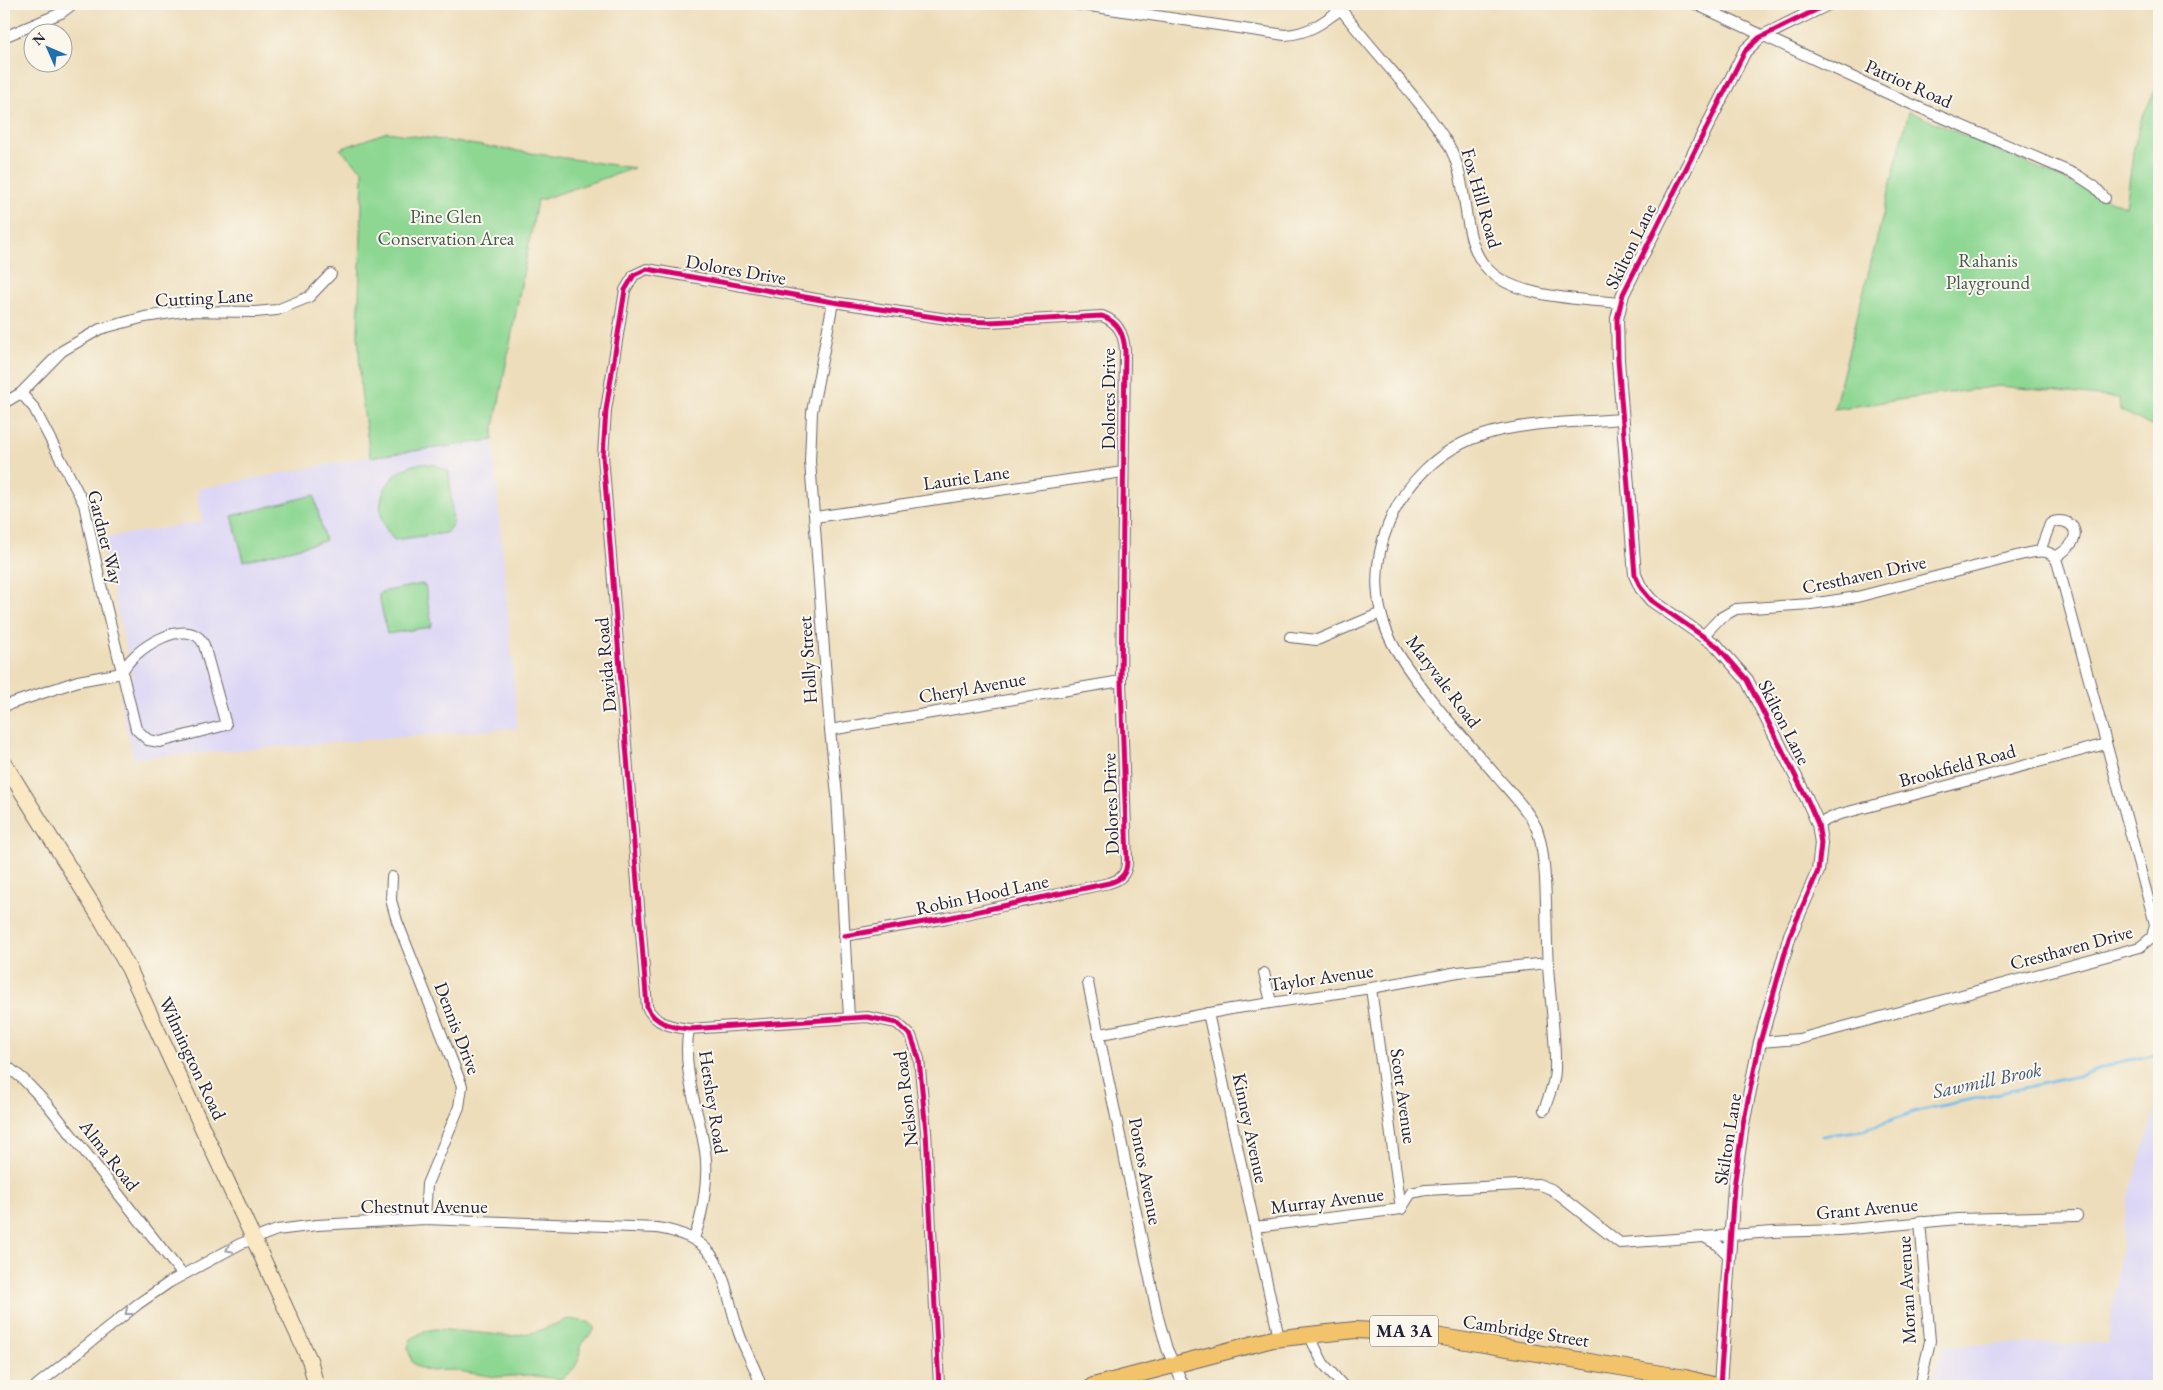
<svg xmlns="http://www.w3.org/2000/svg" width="2163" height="1390" font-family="'EB Garamond',serif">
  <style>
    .built { fill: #dcd6f6 }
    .green { fill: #8dd793; stroke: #587c67 }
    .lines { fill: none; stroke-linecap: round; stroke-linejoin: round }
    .stream { stroke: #6fbae8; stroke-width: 3 }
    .minor-casing { stroke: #696367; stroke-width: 12 }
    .tertiary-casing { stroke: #696367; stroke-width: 14 }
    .secondary-casing { stroke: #696367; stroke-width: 17 }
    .primary-casing { stroke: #696367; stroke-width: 18 }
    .minor { stroke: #fff; stroke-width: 10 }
    .tertiary { stroke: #fff; stroke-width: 12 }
    .secondary { stroke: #fae7c3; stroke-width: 15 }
    .primary { stroke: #f2c36a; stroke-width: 16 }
    .cycleway-casing { stroke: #fbf7ec; stroke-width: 8 }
    .cycleway { stroke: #d6006c; stroke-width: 5 }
    .oneway { stroke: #9c9ca7 }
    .labels { text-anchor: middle; stroke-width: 4; stroke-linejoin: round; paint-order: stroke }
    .shield { fill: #fbf7ec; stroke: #636270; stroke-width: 1 }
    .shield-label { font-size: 18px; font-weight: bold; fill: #22223b }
    .street-label { font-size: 19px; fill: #22223b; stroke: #fbf7ec }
    .park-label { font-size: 19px; fill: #425855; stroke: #fbf7ec }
    .water-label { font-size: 20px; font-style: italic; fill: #3d5778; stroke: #fbf7ec }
  </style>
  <rect width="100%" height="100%" fill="#fbf7ec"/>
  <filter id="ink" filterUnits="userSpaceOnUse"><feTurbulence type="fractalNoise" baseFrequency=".02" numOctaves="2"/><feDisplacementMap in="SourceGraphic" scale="10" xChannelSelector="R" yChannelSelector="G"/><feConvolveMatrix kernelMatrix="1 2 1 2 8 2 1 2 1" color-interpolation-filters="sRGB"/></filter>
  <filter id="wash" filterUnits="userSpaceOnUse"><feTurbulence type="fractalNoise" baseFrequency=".0096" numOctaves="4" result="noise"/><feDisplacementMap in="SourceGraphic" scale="20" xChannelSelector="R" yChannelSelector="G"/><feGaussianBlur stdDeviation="1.12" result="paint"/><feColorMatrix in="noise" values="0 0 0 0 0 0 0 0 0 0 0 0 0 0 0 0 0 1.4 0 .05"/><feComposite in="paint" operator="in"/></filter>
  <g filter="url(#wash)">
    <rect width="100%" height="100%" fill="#edddba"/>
    <g class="built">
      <path d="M 493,440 L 518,728 L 139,758 L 134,760 L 120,699 L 133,677 L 103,549 L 108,537 L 202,522 L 197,489 L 390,453 Z"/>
      <path d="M 2159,1097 L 2159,1386 L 1929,1386 L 1945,1345 L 2108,1343 L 2128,1197 Z"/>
    </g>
    <g class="green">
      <path d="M 2159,82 L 2159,430 L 2120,410 L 2119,398 L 1999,386 L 1834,409 L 1909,111 L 2126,207 L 2133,152 L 2141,120 Z"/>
      <path d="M 387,132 L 634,168 L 537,201 L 493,433 L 493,440 L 370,457 L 361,391 L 358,332 L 363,171 L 340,149 Z"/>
      <path d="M 422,463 L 436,465 L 449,472 L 453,524 L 446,533 L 394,540 C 367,511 383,469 422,463 Z"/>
      <path d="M 314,495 L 325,541 L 244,561 L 232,516 Z"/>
      <path d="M 422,584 L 425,586 L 432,624 L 430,627 L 387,634 L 379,595 L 381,592 Z"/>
      <path d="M 568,1319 L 588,1322 L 594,1326 L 594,1330 L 580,1346 C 580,1362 575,1371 560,1379 L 528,1375 L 496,1377 L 452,1370 L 430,1371 L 418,1367 L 412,1362 L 408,1348 L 410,1340 L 424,1331 L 436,1329 L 512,1336 L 536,1332 Z"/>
    </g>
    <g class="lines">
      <path class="stream" d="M 1822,1136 L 1863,1130 L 1917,1111 L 2082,1075 L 2115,1063 L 2159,1054"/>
    </g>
  </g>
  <g filter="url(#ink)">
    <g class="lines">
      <defs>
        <g id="minor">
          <path d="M 1076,4 L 1285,35 C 1308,34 1324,22 1341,9"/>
          <path d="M 1337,4 C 1372,52 1417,94 1448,144 C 1461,166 1463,193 1467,218 C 1470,235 1474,254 1486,267 C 1511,298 1582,299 1619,303"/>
          <path d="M 1695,4 L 1904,101 L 2077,175 L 2095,187 L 2105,198"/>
          <path d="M 4,37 L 61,13 L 73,4"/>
          <path d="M 833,302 L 812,412 L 810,461 L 830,730 L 837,795 L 849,1018"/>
          <path d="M 21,393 L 34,408 L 84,504 L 100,581 L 136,729 L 148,740 L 160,742 L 226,725 L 204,645 C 190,613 130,650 122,673"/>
          <path d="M 4,403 L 21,393 L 62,351 L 100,329 L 145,317 L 184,311 L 255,312 L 277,310 L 309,297 L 331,274"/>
          <path d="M 815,517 L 1123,472"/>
          <path d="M 2040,551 L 2050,524 C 2061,516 2081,525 2073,541 C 2070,548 2061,553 2055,558"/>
          <path d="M 1703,636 L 1720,618 L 1736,609 L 1811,604 L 1857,597 L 2024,554 C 2038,551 2053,547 2058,565 L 2155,924 L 2152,937 L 2140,947 L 1799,1039 L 1760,1042"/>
          <path d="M 1290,637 L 1317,640 L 1381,613"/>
          <path d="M 4,706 L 78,681 L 122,673"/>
          <path d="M 830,730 L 1121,681"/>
          <path d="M 1818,824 L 1837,815 L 2106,744"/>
          <path d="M 392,877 L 391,900 L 397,921 L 462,1086 L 459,1107 L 427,1184 L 425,1219"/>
          <path d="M 844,936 L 947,918 L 1109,883 C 1121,880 1127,874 1127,861 L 1121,681 L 1125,351 C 1124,335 1119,322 1102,316 L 989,322 L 961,321 L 833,302 L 647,269 L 634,275 L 625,290 L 606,410 L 603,456 L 647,1007 C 655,1024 672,1027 689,1029 L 867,1017 L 897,1023 L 911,1036 L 919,1059 L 926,1131 L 939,1386"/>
          <path d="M 1264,973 L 1271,1002"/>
          <path d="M 1088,983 L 1158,1317 L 1167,1349 L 1184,1386"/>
          <path d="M 1371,988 L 1401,1209"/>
          <path d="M 1208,1013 L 1279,1338"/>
          <path d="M 689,1029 C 681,1070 699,1111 705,1151 C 709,1174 703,1216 694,1238"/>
          <path d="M 1101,1034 L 1231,1009 L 1371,988 L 1458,972 L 1548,963"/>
          <path d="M 4,1064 L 23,1079 L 47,1104 L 182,1274"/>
          <path d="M 1544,1110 C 1548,1098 1555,1083 1555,1070 C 1556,1036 1550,1000 1548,965 C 1545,929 1549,857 1536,827 C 1526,807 1508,790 1494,773 C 1460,734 1423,694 1396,650 C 1349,570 1395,465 1480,436 C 1524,421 1576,423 1622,419"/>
          <path d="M 1401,1209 L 1411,1193 L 1426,1190 L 1538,1184 L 1551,1189 L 1620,1243 L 1773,1232 L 1840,1230 L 1958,1219 L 2077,1216"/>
          <path d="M 1255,1227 L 1401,1209"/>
          <path d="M 1704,1237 L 1718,1245 L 1729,1256"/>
          <path d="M 1308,1333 L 1323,1363 L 1343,1386"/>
          <path d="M 36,1386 L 138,1304 L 170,1282 L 240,1244 L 277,1230 L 317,1225 L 425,1219 L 657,1228 C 726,1239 720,1276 739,1333 C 745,1351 756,1368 761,1386"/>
          <path d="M 1920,1386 L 1930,1341 L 1920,1221"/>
        </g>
        <path id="tertiary" d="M 1720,1386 L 1734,1187 L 1743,1124 L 1760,1042 L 1790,935 L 1818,871 L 1821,843 L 1818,824 L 1807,799 L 1747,680 L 1717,646 L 1651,600 L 1641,588 L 1635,575 L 1618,360 L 1617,319 L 1623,294 L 1745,51 L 1759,38 L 1828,4"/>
        <path id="secondary" d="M 4,763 L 103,922 L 129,969 L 310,1361 L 316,1386"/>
        <path id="primary" d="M 1093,1386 L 1273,1339 L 1355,1330 L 1418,1333 L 1685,1378 L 1716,1386"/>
      </defs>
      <use href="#minor" class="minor-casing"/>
      <use href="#tertiary" class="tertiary-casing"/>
      <use href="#secondary" class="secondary-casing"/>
      <use href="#primary" class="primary-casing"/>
      <use href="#minor" class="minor"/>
      <use href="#tertiary" class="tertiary"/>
      <use href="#secondary" class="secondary"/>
      <use href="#primary" class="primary"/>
      <defs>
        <g id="cycleway">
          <path d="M 844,936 L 947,918 L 1109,883 C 1121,880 1127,874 1127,861 L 1121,681 L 1125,351 C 1124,335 1119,322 1102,316 L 989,322 L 961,321 L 833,302 L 647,269 L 634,275 L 625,290 L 606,410 L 603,456 L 647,1007 C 655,1024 672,1027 689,1029 L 867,1017 L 897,1023 L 911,1036 L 919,1059 L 926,1131 L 939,1386"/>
          <path d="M 1720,1386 L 1734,1187 L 1743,1124 L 1760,1042 L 1790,935 L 1818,871 L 1821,843 L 1818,824 L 1807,799 L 1747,680 L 1717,646 L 1651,600 L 1641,588 L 1635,575 L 1618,360 L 1617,319 L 1623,294 L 1745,51 L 1759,38 L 1828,4"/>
        </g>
      </defs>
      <use href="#cycleway" class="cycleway-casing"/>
      <use href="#cycleway" class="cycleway"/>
    </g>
    <defs><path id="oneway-chevron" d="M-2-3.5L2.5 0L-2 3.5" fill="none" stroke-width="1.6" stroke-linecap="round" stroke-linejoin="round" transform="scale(1.25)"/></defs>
    <g class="oneway">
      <use href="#oneway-chevron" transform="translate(229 1249) rotate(154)"/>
      <use href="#oneway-chevron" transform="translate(128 1312) rotate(142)"/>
    </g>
  </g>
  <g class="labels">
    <rect class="shield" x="1370" y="1315.5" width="68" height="31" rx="4"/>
    <g class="shield-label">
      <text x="1404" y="1337">MA 3A</text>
    </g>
    <g class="street-label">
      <text transform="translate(1909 83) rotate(24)" y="7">Patriot Road</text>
      <text transform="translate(1482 198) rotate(74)" y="7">Fox Hill Road</text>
      <text transform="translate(1630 246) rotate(-64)" y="7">Skilton Lane</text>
      <text transform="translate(736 269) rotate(10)" y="7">Dolores Drive</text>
      <text transform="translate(204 297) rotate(-3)" y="7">Cutting Lane</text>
      <text transform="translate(1108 399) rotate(-90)" y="7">Dolores Drive</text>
      <text transform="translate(966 477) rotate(-8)" y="7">Laurie Lane</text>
      <text transform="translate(106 537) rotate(76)" y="7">Gardner Way</text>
      <text transform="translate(1864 574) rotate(-12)" y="7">Cresthaven Drive</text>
      <text transform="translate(807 660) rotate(-94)" y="7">Holly Street</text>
      <text transform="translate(605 665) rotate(-95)" y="7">Davida Road</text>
      <text transform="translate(1444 681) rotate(53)" y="7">Maryvale Road</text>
      <text transform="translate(972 687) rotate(-10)" y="7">Cheryl Avenue</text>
      <text transform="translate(1785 722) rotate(63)" y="7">Skilton Lane</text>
      <text transform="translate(1957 765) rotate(-15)" y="7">Brookfield Road</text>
      <text transform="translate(1110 804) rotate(-92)" y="7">Dolores Drive</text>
      <text transform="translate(982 894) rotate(-12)" y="7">Robin Hood Lane</text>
      <text transform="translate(2071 947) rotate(-15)" y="7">Cresthaven Drive</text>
      <text transform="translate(1321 977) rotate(-8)" y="7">Taylor Avenue</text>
      <text transform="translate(458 1028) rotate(69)" y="7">Dennis Drive</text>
      <text transform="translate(193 1058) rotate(65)" y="7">Wilmington Road</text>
      <text transform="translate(1404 1096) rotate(82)" y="7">Scott Avenue</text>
      <text transform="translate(905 1099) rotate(-97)" y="7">Nelson Road</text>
      <text transform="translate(714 1102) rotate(81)" y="7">Hershey Road</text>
      <text transform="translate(1251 1128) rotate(78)" y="7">Kinney Avenue</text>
      <text transform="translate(1727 1139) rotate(-81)" y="7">Skilton Lane</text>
      <text transform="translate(110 1155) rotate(52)" y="7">Alma Road</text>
      <text transform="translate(1146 1171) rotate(79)" y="7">Pontos Avenue</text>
      <text transform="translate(1327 1200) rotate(-7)" y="7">Murray Avenue</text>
      <text x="424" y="1213">Chestnut Avenue</text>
      <text transform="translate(1867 1208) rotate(-5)" y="7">Grant Avenue</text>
      <text transform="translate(1906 1290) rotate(-93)" y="7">Moran Avenue</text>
      <text transform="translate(1526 1330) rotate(9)" y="7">Cambridge Street</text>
    </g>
    <g class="park-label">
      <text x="446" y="223">Pine Glen<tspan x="446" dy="22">Conservation Area</tspan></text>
      <text x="1988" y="267">Rahanis<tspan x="1988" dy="22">Playground</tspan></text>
    </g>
    <g class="water-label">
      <text transform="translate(1987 1080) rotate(-12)" y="7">Sawmill Brook</text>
    </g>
  </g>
  <rect width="2163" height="1390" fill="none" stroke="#fbf7ec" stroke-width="20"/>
  <g transform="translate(48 48) rotate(315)"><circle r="24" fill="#fbf7ec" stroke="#a4a2a5"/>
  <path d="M0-4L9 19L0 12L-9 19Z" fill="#1f6fb2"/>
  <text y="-8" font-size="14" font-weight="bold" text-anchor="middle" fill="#22223b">N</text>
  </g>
</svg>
